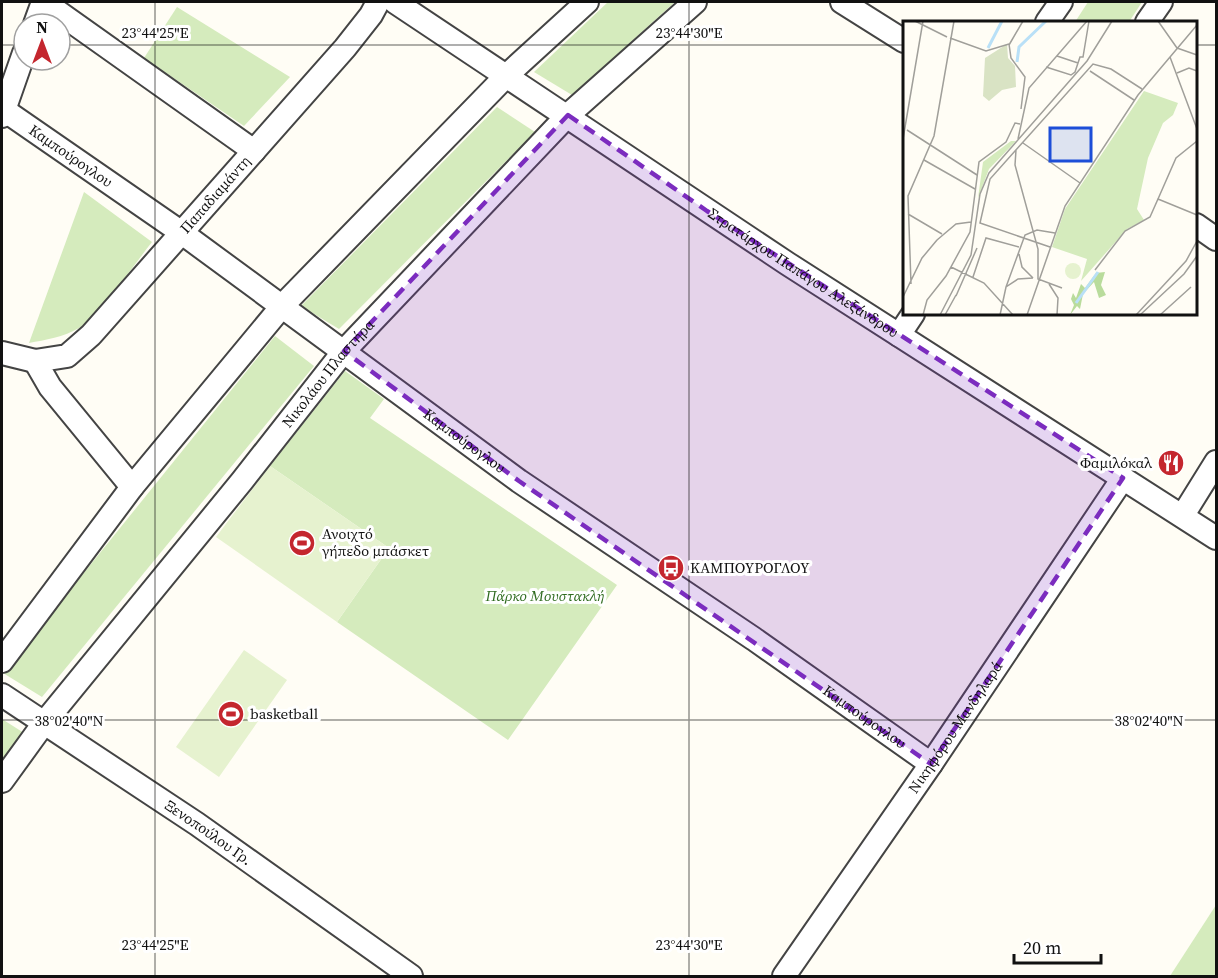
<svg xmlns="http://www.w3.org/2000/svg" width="1218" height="978" font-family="'Source Serif 4',serif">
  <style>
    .park { fill: #d5ebbd }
    .pitch { fill: #e6f2cf }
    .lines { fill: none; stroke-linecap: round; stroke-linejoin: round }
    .street-casing { stroke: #444; stroke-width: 26 }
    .street { stroke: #fff; stroke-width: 22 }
    .marked { fill: #7b2cbf; fill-opacity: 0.2; stroke: #7b2cbf; stroke-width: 4.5; stroke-dasharray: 12 8; stroke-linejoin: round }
    .ticks { fill: none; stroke: #111; stroke-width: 1.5; stroke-opacity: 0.45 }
    .labels { text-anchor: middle; stroke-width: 6; stroke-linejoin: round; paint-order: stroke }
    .street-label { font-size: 15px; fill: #111; stroke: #fff }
    .poi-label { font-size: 15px; fill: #111; stroke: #fff; text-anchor: start }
    .park-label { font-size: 15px; font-style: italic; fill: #2f6b1f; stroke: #fff }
    .inset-river { fill: none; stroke: #b9e0f7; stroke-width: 3 }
    .inset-road { fill: none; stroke: #a09f9a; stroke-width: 1.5 }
    .view { fill: #1d4ed8; fill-opacity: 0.15; stroke: #1d4ed8; stroke-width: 3 }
    .inset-edge { fill: none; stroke: #111; stroke-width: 3 }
    .ticks-label { font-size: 15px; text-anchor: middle; fill: #111; stroke: #fff; stroke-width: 6; stroke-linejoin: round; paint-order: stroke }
  </style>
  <rect width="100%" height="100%" fill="#fffdf5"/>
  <g class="park">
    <path d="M 608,2 L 675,2 L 572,95 L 534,72 Z"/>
    <path d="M 1088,2 L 1142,2 L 1129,22 L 1075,22 Z"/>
    <path d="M 177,7 L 290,77 L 244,126 L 144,58 Z"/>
    <path d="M 497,107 L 535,132 L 339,329 L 301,306 Z"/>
    <path d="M 84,192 L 152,242 C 136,262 99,316 79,328 C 64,337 45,340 29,343 Z"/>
    <path d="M 275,336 L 314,366 L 42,697 L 3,673 Z"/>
    <path d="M 345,371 L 384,399 L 370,418 L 617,585 L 508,740 L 337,622 L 389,548 L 270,466 Z"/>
    <path d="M 2,719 L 24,733 L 2,763 Z"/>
    <path d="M 1216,905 L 1216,976 L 1170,976 Z"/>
  </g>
  <g class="pitch">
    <path d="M 270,466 L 389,548 L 337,622 L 216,537 Z"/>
    <path d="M 244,650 L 287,680 L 219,777 L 176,747 Z"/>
  </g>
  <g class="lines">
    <defs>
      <g id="street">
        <path d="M 44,2 L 254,151"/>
        <path id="s1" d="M 395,2 L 788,264 L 1216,538"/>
        <path d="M 842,2 L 904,41"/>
        <path d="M 1047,22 L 1061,2"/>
        <path d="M 1147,22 L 1161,2"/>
        <path d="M 35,24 L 43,2"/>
        <path id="s2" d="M 4,110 L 182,233 L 519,481 L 754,639 L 931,764"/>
        <path d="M 2,116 L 24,53"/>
        <path d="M 1196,225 L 1216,239"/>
        <path d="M 899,335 L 913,314"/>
        <path d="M 2,353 L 35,361"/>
        <path id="s3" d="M 132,487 L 50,387 L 35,361 L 67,356 L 91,335 L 345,48 L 371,15 L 378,2"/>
        <path d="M 1183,515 L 1216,462"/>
        <path d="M 2,661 L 132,487 L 283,305 L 506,76 L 587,2"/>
        <path id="s4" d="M 2,695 L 197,824 L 411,976"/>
        <path id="s5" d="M 2,781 L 44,723 L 242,481 L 344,351 L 568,115 L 695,2"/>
        <path id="s6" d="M 784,976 L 931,764 L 1123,478"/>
      </g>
    </defs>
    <use href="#street" class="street-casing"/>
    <use href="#street" class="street"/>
  </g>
  <path class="marked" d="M 568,115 L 707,211 L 1123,478 L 931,764 L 519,481 L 344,351 Z"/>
  <path class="ticks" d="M 155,2 L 155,976M 689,2 L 689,976M 2,45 L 24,45M 60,45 L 904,45M 1196,45 L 1216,45M 2,720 L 1216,720"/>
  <defs>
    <symbol id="restaurant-disc" viewBox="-11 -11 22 22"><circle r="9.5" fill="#c4262e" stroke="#fff"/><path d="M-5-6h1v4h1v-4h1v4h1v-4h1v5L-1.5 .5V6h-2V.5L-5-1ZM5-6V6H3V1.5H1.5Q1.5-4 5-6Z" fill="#fff"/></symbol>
    <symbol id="stadium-disc" viewBox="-11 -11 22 22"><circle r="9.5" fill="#c4262e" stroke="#fff"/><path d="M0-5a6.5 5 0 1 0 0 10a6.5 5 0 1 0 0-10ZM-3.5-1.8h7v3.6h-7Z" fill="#fff"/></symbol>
    <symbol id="bus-disc" viewBox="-11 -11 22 22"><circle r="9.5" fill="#c4262e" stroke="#fff"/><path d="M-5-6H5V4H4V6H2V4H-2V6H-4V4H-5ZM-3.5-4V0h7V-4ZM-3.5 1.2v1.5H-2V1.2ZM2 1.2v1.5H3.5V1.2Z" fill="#fff"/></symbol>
  </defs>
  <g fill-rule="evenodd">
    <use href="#restaurant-disc" x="1156" y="448" width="30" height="30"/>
    <use href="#stadium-disc" x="287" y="528" width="30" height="30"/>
    <use href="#bus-disc" x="656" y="553" width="30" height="30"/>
    <use href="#stadium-disc" x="216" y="699" width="30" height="30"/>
  </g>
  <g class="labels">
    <g class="street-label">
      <text dy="5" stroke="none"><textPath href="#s2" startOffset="81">Καμπούρογλου</textPath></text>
      <text dy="5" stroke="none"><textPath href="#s3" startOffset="411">Παπαδιαμάντη</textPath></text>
      <text dy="5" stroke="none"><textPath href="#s1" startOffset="490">Στρατάρχου Παπάγου Αλεξάνδρου</textPath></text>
      <text dy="5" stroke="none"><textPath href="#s5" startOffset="522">Νικολάου Πλαστήρα</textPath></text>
      <text dy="5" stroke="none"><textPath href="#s2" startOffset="567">Καμπούρογλου</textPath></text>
      <text dy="5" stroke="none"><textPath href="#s2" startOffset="1053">Καμπούρογλου</textPath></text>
      <text dy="5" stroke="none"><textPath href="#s6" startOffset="302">Νικηφόρου Μανδηλαρά</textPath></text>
      <text dy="5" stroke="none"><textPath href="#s4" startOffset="248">Ξενoπούλου Γρ.</textPath></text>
    </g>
    <g class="poi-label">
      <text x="1152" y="468" text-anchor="end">Φαμιλόκαλ</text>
      <text x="322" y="539">Ανοιχτό<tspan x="322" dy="17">γήπεδο μπάσκετ</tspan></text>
      <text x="690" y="573">ΚΑΜΠΟΥΡΟΓΛΟΥ</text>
      <text x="250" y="719">basketball</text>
    </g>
    <g class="park-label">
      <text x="545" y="601">Πάρκο Μουστακλή</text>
    </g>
  </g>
  <g transform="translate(903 21)">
    <rect width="294" height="294" fill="#fffdf5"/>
    <path d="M 108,120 L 113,120 L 86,148 L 75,177 L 80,141 Z" fill="#d5ebbd"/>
    <path d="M 202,251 L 198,264 L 203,274 L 196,277 L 191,261 L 180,273 L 177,288 L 174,285 L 167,294 L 171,284 L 168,278 L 170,272 L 173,277 L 178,263 L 182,267 L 193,252 Z" fill="#b9dc9c"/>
    <path d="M 104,23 L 105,37 L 112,45 L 113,66 L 99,69 L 86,80 L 80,75 L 82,37 Z" fill="#d9e3c4"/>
    <path d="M 241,70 L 275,82 L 270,94 L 260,102 L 245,137 L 234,188 L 241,199 L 224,208 L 178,260 L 184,238 L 149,226 L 162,188 Z" fill="#d5ebbd"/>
    <path d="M162 250a8 8 0 1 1 16 0a8 8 0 1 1-16 0Z" fill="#e6f2cf"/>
    <path class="inset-river" d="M 85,27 L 99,0M 114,41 L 116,26 L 143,0M 173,282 L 195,251"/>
    <path class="inset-road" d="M 12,0 L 44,16M 255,0 L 274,27M 47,17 L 83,30 L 106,23M 106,23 L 108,37 L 122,56 L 118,88M 106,24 L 120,0M 274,27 L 294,34M 154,35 L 175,42M 267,36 L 294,108M 143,46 L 168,54 L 172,51 L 177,36 L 180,36 L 186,0M 187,50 L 231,79M 274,52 L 286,47 L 294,50M 4,109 L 74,154M 0,118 L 20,0M 115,118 L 126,67 L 184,0M 120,122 L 177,162M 113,129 L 112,144 L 135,228 L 135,258 L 159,267M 21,139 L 72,168M 255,178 L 273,137 L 294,120M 5,193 L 39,213M 34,219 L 53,203 L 68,201M 147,226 L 77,202 L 87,158 L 190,43 L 208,48 L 239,68M 116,233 L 119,246 L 130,257M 48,246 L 81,262 L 110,294M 192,249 L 222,210 L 247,196 L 255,178 L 294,194M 70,256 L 83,217 L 116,226M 8,263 L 5,175 L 31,115 L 51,0M 146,263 L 155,277 L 154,294M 103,266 L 122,214 L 134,209 L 152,212M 53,275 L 74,227M 0,276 L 19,237 L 34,219M 20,294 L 24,279 L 43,255 L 67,211 L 76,141 L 103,121 L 112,102 L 117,103M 37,294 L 68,234 L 77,173 L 86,152 L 184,40 L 209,0M 42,294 L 53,274M 97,294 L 103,266 L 115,258 L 130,257M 124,294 L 162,185 L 235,74 L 294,4M 233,294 L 283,240 L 294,220M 237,294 L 281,253 L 294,235M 257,294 L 288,266"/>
    <path class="view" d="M 147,107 L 188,107 L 188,140 L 147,140 Z"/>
    <rect width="294" height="294" class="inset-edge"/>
  </g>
  <g class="ticks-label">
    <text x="155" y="38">23°44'25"E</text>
    <text x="689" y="38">23°44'30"E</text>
    <text x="69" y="726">38°02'40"N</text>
    <text x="1149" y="726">38°02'40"N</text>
    <text x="155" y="950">23°44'25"E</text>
    <text x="689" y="950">23°44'30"E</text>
  </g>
  <rect width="1218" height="978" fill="none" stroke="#111111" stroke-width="6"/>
  <g transform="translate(42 42)"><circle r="28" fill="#ffffff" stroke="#a0a0a0" stroke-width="1.5"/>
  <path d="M0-4.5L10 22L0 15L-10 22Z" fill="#c4262e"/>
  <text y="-9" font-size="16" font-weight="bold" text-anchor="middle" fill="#111111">N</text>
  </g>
  <path d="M1014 954v9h87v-9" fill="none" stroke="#111111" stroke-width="3"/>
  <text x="1023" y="954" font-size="18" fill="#111111" stroke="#ffffff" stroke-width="4.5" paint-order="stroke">20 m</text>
</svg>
